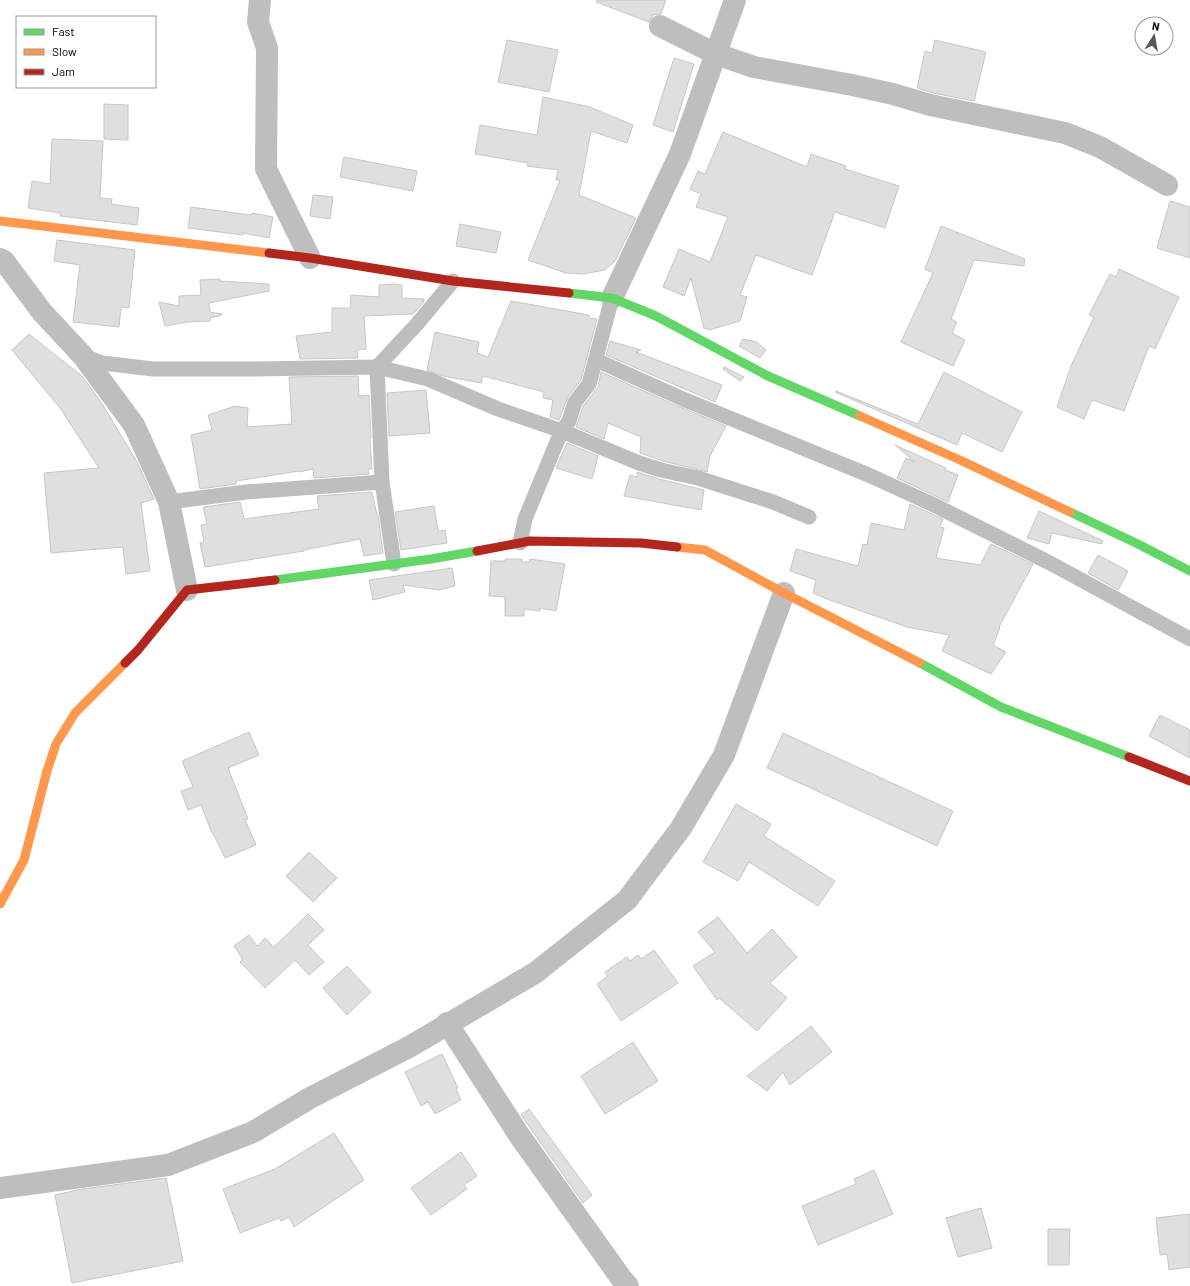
<svg xmlns="http://www.w3.org/2000/svg" width="1190" height="1286" font-family="Barlow,sans-serif">
  <style>
    .building { fill: #dfdfdf; stroke: #c7c7c7 }
    .lines { fill: none; stroke-linecap: round; stroke-linejoin: round }
    .lane { stroke: #bebebe; stroke-width: 15 }
    .street { stroke: #bebebe; stroke-width: 22 }
    .fast { stroke: #63d668; stroke-width: 9 }
    .slow { stroke: #ff974d; stroke-width: 9 }
    .jam { stroke: #b3261e; stroke-width: 9 }
  </style>
  <rect width="100%" height="100%" fill="#fff"/>
  <g class="building">
    <path d="M 597,0 L 666,0 L 661,14 L 653,15 L 649,22 L 596,2 Z"/>
    <path d="M 507,40 L 558,50 L 549,92 L 498,82 Z"/>
    <path d="M 935,40 L 986,52 L 974,101 L 933,93 L 917,88 L 925,51 L 932,53 Z"/>
    <path d="M 674,58 L 694,64 L 673,132 L 653,125 Z"/>
    <path d="M 543,97 L 590,107 L 633,125 L 627,143 L 591,131 L 579,195 L 636,218 L 615,261 L 605,270 L 583,274 L 566,273 L 528,260 L 560,180 L 556,180 L 558,170 L 527,166 L 528,163 L 475,154 L 480,125 L 537,135 Z"/>
    <path d="M 104,104 L 128,105 L 128,140 L 104,139 Z"/>
    <path d="M 723,132 L 807,167 L 811,154 L 846,166 L 845,169 L 899,186 L 885,228 L 835,212 L 812,275 L 756,255 L 740,295 L 747,297 L 740,321 L 709,330 L 704,328 L 691,278 L 684,296 L 663,287 L 679,249 L 710,262 L 728,217 L 696,207 L 701,194 L 690,189 L 698,171 L 705,174 Z"/>
    <path d="M 52,139 L 103,141 L 100,198 L 112,199 L 111,204 L 139,208 L 137,225 L 60,216 L 60,213 L 28,208 L 32,181 L 50,184 Z"/>
    <path d="M 344,157 L 417,171 L 413,191 L 340,177 Z"/>
    <path d="M 313,195 L 333,197 L 330,219 L 310,216 Z"/>
    <path d="M 1170,201 L 1190,207 L 1190,258 L 1157,248 Z"/>
    <path d="M 191,207 L 251,215 L 252,213 L 273,217 L 269,238 L 243,233 L 243,235 L 188,228 Z"/>
    <path d="M 460,224 L 501,232 L 496,253 L 456,246 Z"/>
    <path d="M 941,226 L 1025,259 L 1024,266 L 974,260 L 951,319 L 957,322 L 952,333 L 965,340 L 953,366 L 901,342 L 933,273 L 925,269 Z"/>
    <path d="M 57,240 L 135,250 L 129,308 L 121,307 L 119,327 L 73,322 L 80,265 L 54,261 Z"/>
    <path d="M 1119,269 L 1179,297 L 1155,349 L 1149,346 L 1124,411 L 1092,400 L 1084,419 L 1057,407 L 1071,366 L 1094,317 L 1089,315 L 1110,274 L 1116,277 Z"/>
    <path d="M 220,279 L 220,281 L 269,284 L 269,291 L 209,303 L 210,312 L 222,314 L 222,315 L 210,318 L 210,321 L 188,322 L 165,326 L 159,302 L 179,306 L 179,296 L 201,295 L 200,280 Z"/>
    <path d="M 394,284 L 402,285 L 402,298 L 424,299 L 424,302 L 413,314 L 364,316 L 366,349 L 357,350 L 358,358 L 300,359 L 296,336 L 332,332 L 332,308 L 350,308 L 351,295 L 379,297 L 379,285 Z"/>
    <path d="M 511,301 L 589,315 L 589,318 L 597,319 L 581,380 L 568,397 L 559,420 L 550,417 L 553,400 L 543,398 L 544,392 L 483,376 L 481,383 L 443,376 L 427,370 L 435,332 L 479,342 L 477,353 L 488,357 Z"/>
    <path d="M 29,334 L 82,376 L 101,402 L 137,462 L 154,499 L 141,503 L 150,571 L 126,574 L 123,547 L 51,553 L 44,473 L 99,468 L 60,408 L 12,350 Z"/>
    <path d="M 743,339 L 757,342 L 766,350 L 760,358 L 739,346 Z"/>
    <path d="M 610,341 L 641,350 L 636,352 L 722,385 L 715,402 L 606,355 Z"/>
    <path d="M 724,367 L 744,377 L 740,381 L 723,369 Z"/>
    <path d="M 601,372 L 680,407 L 726,426 L 710,456 L 707,472 L 663,461 L 640,453 L 641,437 L 608,423 L 604,439 L 576,427 L 583,406 L 598,387 Z"/>
    <path d="M 944,372 L 1022,412 L 1002,452 L 962,433 L 957,445 L 835,392 L 836,391 L 918,424 Z"/>
    <path d="M 358,376 L 359,396 L 369,395 L 371,438 L 370,438 L 372,469 L 368,469 L 369,474 L 314,478 L 313,469 L 299,472 L 299,471 L 236,481 L 236,484 L 200,489 L 191,435 L 212,430 L 208,415 L 235,406 L 248,408 L 247,427 L 292,424 L 289,377 Z"/>
    <path d="M 426,390 L 430,433 L 389,436 L 387,393 Z"/>
    <path d="M 567,443 L 598,456 L 592,479 L 556,468 Z"/>
    <path d="M 895,445 L 946,468 L 945,470 L 958,475 L 948,502 L 897,478 L 906,458 L 915,462 Z"/>
    <path d="M 637,472 L 659,479 L 704,490 L 701,510 L 624,496 L 630,475 L 637,477 Z"/>
    <path d="M 372,492 L 377,515 L 378,515 L 383,553 L 364,556 L 360,539 L 304,550 L 304,551 L 205,567 L 200,543 L 204,542 L 201,525 L 207,524 L 203,507 L 240,502 L 244,519 L 319,509 L 317,496 Z"/>
    <path d="M 910,504 L 943,519 L 940,527 L 944,528 L 936,558 L 980,565 L 991,544 L 1033,564 L 999,627 L 1000,628 L 993,645 L 1006,652 L 991,674 L 942,651 L 949,635 L 907,627 L 827,599 L 813,593 L 816,580 L 790,571 L 796,549 L 858,566 L 863,544 L 867,545 L 871,523 L 904,530 Z"/>
    <path d="M 434,506 L 438,531 L 445,530 L 447,543 L 401,550 L 395,512 Z"/>
    <path d="M 1039,511 L 1103,541 L 1102,544 L 1052,533 L 1049,544 L 1027,538 Z"/>
    <path d="M 1098,555 L 1128,571 L 1118,590 L 1088,573 Z"/>
    <path d="M 505,559 L 522,559 L 522,562 L 529,562 L 530,559 L 565,564 L 556,611 L 540,608 L 540,611 L 524,609 L 524,616 L 505,616 L 505,597 L 489,596 L 491,561 L 505,561 Z"/>
    <path d="M 452,568 L 455,586 L 439,590 L 403,585 L 405,592 L 373,600 L 369,580 Z"/>
    <path d="M 1160,715 L 1190,730 L 1190,758 L 1149,736 Z"/>
    <path d="M 249,732 L 259,755 L 228,768 L 248,819 L 245,820 L 256,845 L 225,858 L 213,833 L 212,833 L 201,805 L 188,810 L 181,791 L 193,787 L 182,761 Z"/>
    <path d="M 783,733 L 953,811 L 937,846 L 767,768 Z"/>
    <path d="M 736,804 L 771,824 L 764,836 L 835,881 L 818,906 L 749,862 L 738,881 L 703,862 Z"/>
    <path d="M 309,852 L 337,878 L 313,902 L 286,876 Z"/>
    <path d="M 308,914 L 324,930 L 308,945 L 324,962 L 309,975 L 295,960 L 265,988 L 240,962 L 243,960 L 234,946 L 249,935 L 257,946 L 265,938 L 274,947 Z"/>
    <path d="M 718,917 L 747,953 L 772,929 L 797,957 L 770,983 L 787,998 L 757,1031 L 719,998 L 717,1000 L 693,966 L 715,952 L 698,932 Z"/>
    <path d="M 654,950 L 678,983 L 621,1021 L 597,984 L 608,976 L 605,972 L 627,957 L 630,961 L 638,955 L 641,959 Z"/>
    <path d="M 347,966 L 371,992 L 347,1015 L 323,988 Z"/>
    <path d="M 811,1026 L 832,1052 L 790,1085 L 783,1072 L 767,1091 L 747,1076 Z"/>
    <path d="M 633,1042 L 658,1081 L 605,1114 L 581,1076 Z"/>
    <path d="M 442,1054 L 458,1088 L 456,1089 L 461,1100 L 435,1114 L 428,1102 L 421,1106 L 405,1072 Z"/>
    <path d="M 529,1109 L 592,1195 L 583,1203 L 521,1115 Z"/>
    <path d="M 334,1133 L 364,1180 L 294,1227 L 289,1217 L 281,1221 L 279,1218 L 240,1233 L 223,1189 L 275,1169 Z"/>
    <path d="M 461,1152 L 477,1176 L 464,1185 L 467,1189 L 431,1215 L 411,1188 Z"/>
    <path d="M 874,1170 L 893,1214 L 818,1245 L 802,1206 L 856,1184 L 854,1179 Z"/>
    <path d="M 166,1178 L 183,1261 L 72,1283 L 55,1195 L 82,1189 Z"/>
    <path d="M 981,1208 L 992,1248 L 958,1257 L 946,1218 Z"/>
    <path d="M 1190,1214 L 1190,1267 L 1169,1270 L 1167,1254 L 1160,1255 L 1156,1218 Z"/>
    <path d="M 1048,1229 L 1070,1229 L 1069,1265 L 1048,1265 Z"/>
  </g>
  <g class="lines">
    <g class="lane">
      <path d="M 453,281 L 417,324 L 377,367 L 428,379 L 498,409 L 562,431 L 639,463 L 661,470 L 698,478 L 773,502 L 809,517"/>
      <path d="M 84,356 L 102,363 L 153,369 L 250,369 L 377,367 L 382,482 L 394,564"/>
      <path d="M 596,360 L 683,399 L 871,476 L 934,505 L 1050,563 L 1190,639"/>
      <path d="M 169,502 L 246,492 L 382,482"/>
      <path d="M 520,543 L 525,519 L 556,444 L 562,431 L 569,421 L 575,402 L 589,384 L 612,298"/>
    </g>
    <g class="street">
      <path d="M 260,0 L 258,22 L 267,48 L 266,169 L 310,258"/>
      <path d="M 660,26 L 716,54 L 754,67 L 852,85 L 893,94 L 930,105 L 1065,133 L 1100,147 L 1167,185"/>
      <path d="M 0,259 L 4,261 L 42,312 L 83,356 L 134,425 L 169,502 L 187,590"/>
      <path d="M 612,298 L 680,154 L 735,0"/>
      <path d="M 447,1023 L 519,1135 L 621,1278 L 628,1286"/>
      <path d="M 0,1188 L 168,1165 L 253,1132 L 310,1098 L 409,1047 L 535,973 L 627,900 L 681,828 L 724,755 L 784,593"/>
    </g>
    <g class="fast">
      <path d="M 569,293 L 612,298 L 656,316 L 768,376 L 860,416"/>
      <path d="M 1070,512 L 1138,544 L 1190,571"/>
      <path d="M 275,580 L 431,559 L 477,551"/>
      <path d="M 920,663 L 1001,707 L 1129,757"/>
    </g>
    <g class="slow">
      <path d="M 0,221 L 269,253"/>
      <path d="M 860,416 L 960,460 L 1070,512"/>
      <path d="M 677,547 L 705,550 L 784,593 L 920,663"/>
      <path d="M 0,904 L 24,860 L 47,771 L 56,744 L 75,713 L 125,663"/>
    </g>
    <g class="jam">
      <path d="M 269,253 L 310,258 L 453,281 L 569,293"/>
      <path d="M 477,551 L 530,541 L 641,543 L 677,547"/>
      <path d="M 125,663 L 138,650 L 187,590 L 275,580"/>
      <path d="M 1129,757 L 1190,781"/>
    </g>
  </g>
  <rect x="16" y="16" width="140" height="72" fill="#ffffff" stroke="#999999"/>
  <rect x="24" y="29" width="20" height="6" fill="#63d668" stroke="#999999"/>
  <text x="52" y="36" font-size="12" fill="#000000">Fast</text>
  <rect x="24" y="49" width="20" height="6" fill="#ff974d" stroke="#999999"/>
  <text x="52" y="56" font-size="12" fill="#000000">Slow</text>
  <rect x="24" y="69" width="20" height="6" fill="#b3261e" stroke="#999999"/>
  <text x="52" y="76" font-size="12" fill="#000000">Jam</text>
  <g transform="translate(1154 36) rotate(11)"><circle r="19" fill="#ffffff" stroke="#999999"/>
  <path d="M0-3L7 15L0 10L-7 15Z" fill="#595959"/>
  <text y="-6" font-size="11" font-weight="bold" text-anchor="middle" fill="#000000">N</text>
  </g>
</svg>
